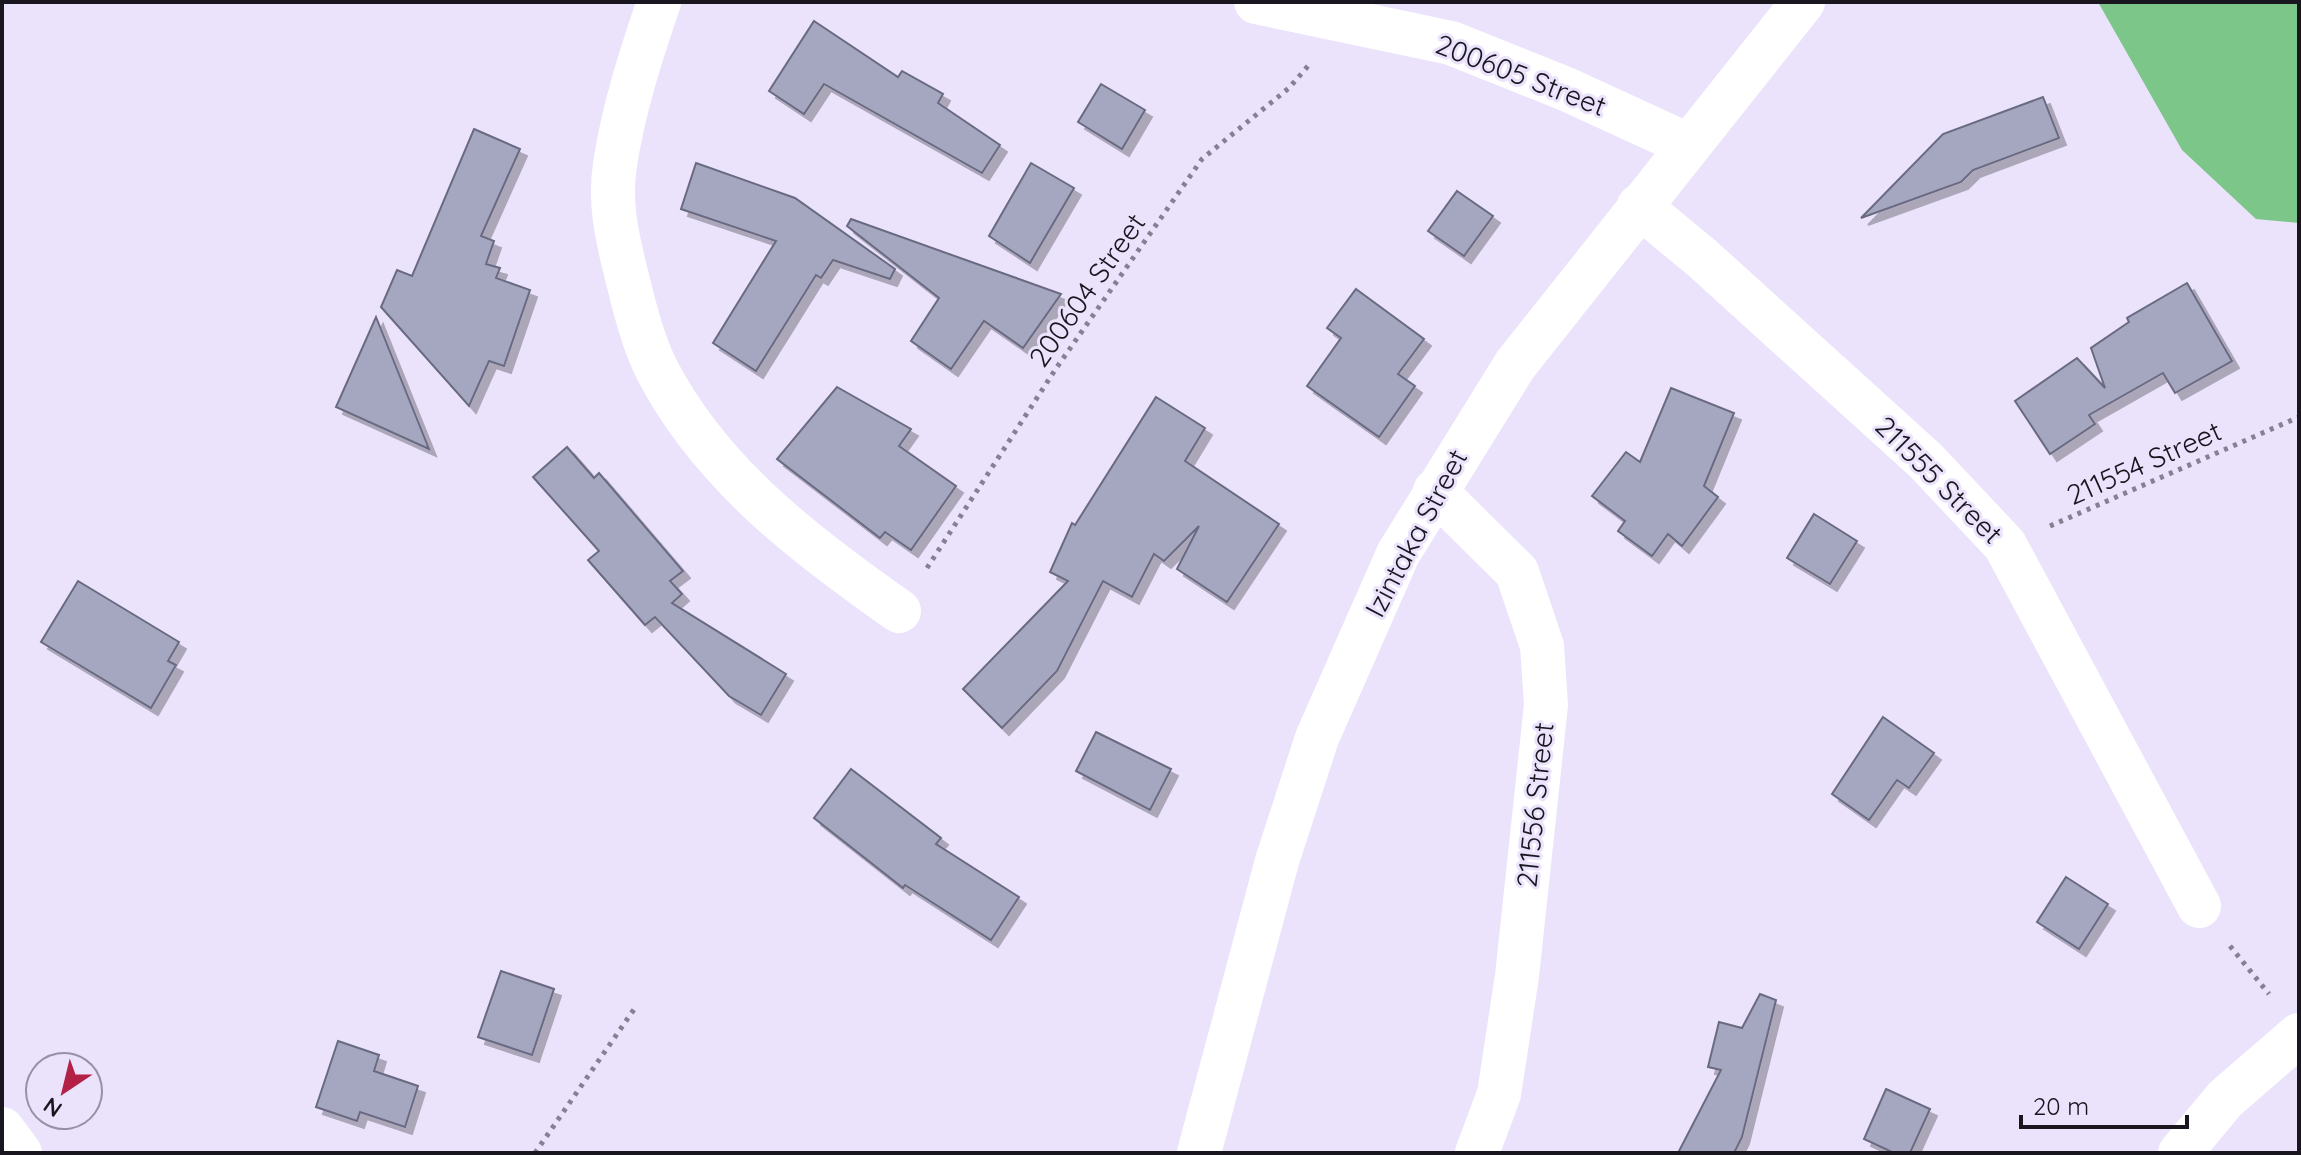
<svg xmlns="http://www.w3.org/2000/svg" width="2301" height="1155" font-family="Quicksand,sans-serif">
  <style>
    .forest { fill: #7bc688 }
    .building { fill: #a4a7bf; stroke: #696b82; stroke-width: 2; filter: url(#shadow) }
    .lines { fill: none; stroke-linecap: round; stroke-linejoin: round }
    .path { stroke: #868092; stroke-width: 5; stroke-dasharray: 4 6; stroke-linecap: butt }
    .minor { stroke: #fff; stroke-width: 44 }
    .tertiary { stroke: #fff; stroke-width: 44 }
    .labels { text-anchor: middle; stroke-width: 6; stroke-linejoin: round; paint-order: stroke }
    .street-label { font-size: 28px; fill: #19161f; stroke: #ebe2fc }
  </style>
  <defs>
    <filter id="shadow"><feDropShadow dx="7" dy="7" stdDeviation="0" flood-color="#0004"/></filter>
  </defs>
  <rect width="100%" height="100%" fill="#ebe2fc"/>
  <path class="forest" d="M 2098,2 L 2299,2 L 2299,223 L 2256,219 L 2182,150 Z"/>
  <g class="building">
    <path d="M 814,21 L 898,77 L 902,71 L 943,94 L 938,103 L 1000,145 L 982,173 L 824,84 L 804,114 L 769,91 Z"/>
    <path d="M 1101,84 L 1145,110 L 1122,149 L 1078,122 Z"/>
    <path d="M 2043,97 L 2059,138 L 1973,170 L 1961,182 L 1861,218 L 1943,134 Z"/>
    <path d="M 474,129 L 520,149 L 481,236 L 494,241 L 486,264 L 500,268 L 496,278 L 530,290 L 504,366 L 489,361 L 469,406 L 381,307 L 397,270 L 412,276 Z"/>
    <path d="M 696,163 L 795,198 L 895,269 L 890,279 L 833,260 L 821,278 L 816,275 L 756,371 L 713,343 L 776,241 L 681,209 Z"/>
    <path d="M 1031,163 L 1074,188 L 1030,263 L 989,236 Z"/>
    <path d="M 1457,191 L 1493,216 L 1464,256 L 1428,231 Z"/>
    <path d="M 851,219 L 1061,294 L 1023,348 L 984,321 L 951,369 L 911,341 L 939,298 L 847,226 Z"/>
    <path d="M 2187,283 L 2232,361 L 2175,393 L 2163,373 L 2089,415 L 2095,424 L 2050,454 L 2015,401 L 2077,358 L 2105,388 L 2091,348 L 2129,322 L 2127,318 Z"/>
    <path d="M 1356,289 L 1424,339 L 1398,374 L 1415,386 L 1379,437 L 1307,386 L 1341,338 L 1327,328 Z"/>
    <path d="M 376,317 L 429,449 L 336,407 Z"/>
    <path d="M 837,387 L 911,429 L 899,446 L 956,486 L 911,550 L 885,532 L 880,538 L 777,459 Z"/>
    <path d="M 1671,388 L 1734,413 L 1704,486 L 1718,497 L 1682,546 L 1668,534 L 1652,556 L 1618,531 L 1625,521 L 1592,496 L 1626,452 L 1640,462 Z"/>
    <path d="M 1156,397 L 1205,428 L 1185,461 L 1279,524 L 1227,602 L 1177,569 L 1199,526 L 1164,561 L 1154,554 L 1132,597 L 1103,581 L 1057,671 L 1002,728 L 963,689 L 1068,581 L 1050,572 L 1072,523 L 1075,525 Z"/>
    <path d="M 567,447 L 594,478 L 599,473 L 683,571 L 670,581 L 682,594 L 672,603 L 786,674 L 761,715 L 729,696 L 655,617 L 645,625 L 588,560 L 599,551 L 533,477 Z"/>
    <path d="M 1814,514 L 1857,541 L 1830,584 L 1787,558 Z"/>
    <path d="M 78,581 L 179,642 L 168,661 L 176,665 L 151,708 L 41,642 Z"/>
    <path d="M 1883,717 L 1934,753 L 1909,788 L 1897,780 L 1869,820 L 1832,794 Z"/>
    <path d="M 1096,732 L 1171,769 L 1150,810 L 1076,771 Z"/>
    <path d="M 851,769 L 941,838 L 936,844 L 1019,897 L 991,940 L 905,885 L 903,888 L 814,818 Z"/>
    <path d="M 2066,877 L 2108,904 L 2079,949 L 2037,922 Z"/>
    <path d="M 501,971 L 554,989 L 532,1055 L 478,1037 Z"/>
    <path d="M 1760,994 L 1776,1000 L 1742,1137 L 1734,1153 L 1678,1153 L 1721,1070 L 1708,1067 L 1719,1022 L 1742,1028 Z"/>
    <path d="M 338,1041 L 379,1055 L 374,1071 L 418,1086 L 405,1127 L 360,1112 L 357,1121 L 316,1107 Z"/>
    <path d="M 1886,1089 L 1930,1109 L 1910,1153 L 1894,1153 L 1864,1139 Z"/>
  </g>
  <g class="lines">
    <g class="path">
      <path d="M 2050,526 L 2299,417"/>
      <path d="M 927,568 L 1055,370 L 1202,159 L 1289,88 L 1308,66"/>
      <path d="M 2230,946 L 2269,994"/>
      <path d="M 535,1153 L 637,1005"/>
    </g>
    <g class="minor">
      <path d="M 659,2 C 641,55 623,110 615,165 C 609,202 617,237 626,273 C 634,305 642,340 657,370 C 711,474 806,546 899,611"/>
      <path d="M 1256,2 L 1451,43 L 1566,89 L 1688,145"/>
      <path d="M 1639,206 L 1702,258 L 1926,461 L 2005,545 L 2199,906"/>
      <path d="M 1435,491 L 1517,572 L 1542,646 L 1546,705 L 1517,976 L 1499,1094 L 1477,1153"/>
      <path d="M 1199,1153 L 1277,861 L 1317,738 L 1398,554 L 1515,365 L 1803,2"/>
    </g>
    <g class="tertiary">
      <path d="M 2,1129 L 20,1153"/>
      <path d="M 2180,1153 L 2225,1099 L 2299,1035"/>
    </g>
  </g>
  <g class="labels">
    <g class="street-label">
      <text transform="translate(1521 75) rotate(21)" y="10">200605 Street</text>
      <text transform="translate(1087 290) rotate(-55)" y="10">200604 Street</text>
      <text transform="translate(2144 463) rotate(-24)" y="10">211554 Street</text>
      <text transform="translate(1939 480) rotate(45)" y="10">211555 Street</text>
      <text transform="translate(1416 533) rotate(-62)" y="10">Izintaka Street</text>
      <text transform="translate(1535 805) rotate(-84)" y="10">211556 Street</text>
    </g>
  </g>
  <rect width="2301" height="1155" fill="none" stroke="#19161f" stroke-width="8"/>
  <g transform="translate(64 1091) rotate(215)"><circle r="38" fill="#ebe2fc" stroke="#9790a4" stroke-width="2"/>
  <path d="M0-6L14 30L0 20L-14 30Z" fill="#b32147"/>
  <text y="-12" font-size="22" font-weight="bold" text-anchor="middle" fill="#19161f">N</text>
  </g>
  <path d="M2021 1115v12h166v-12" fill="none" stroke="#19161f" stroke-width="4"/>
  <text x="2033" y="1115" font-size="24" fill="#19161f" stroke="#ebe2fc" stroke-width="6" paint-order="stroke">20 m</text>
</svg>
